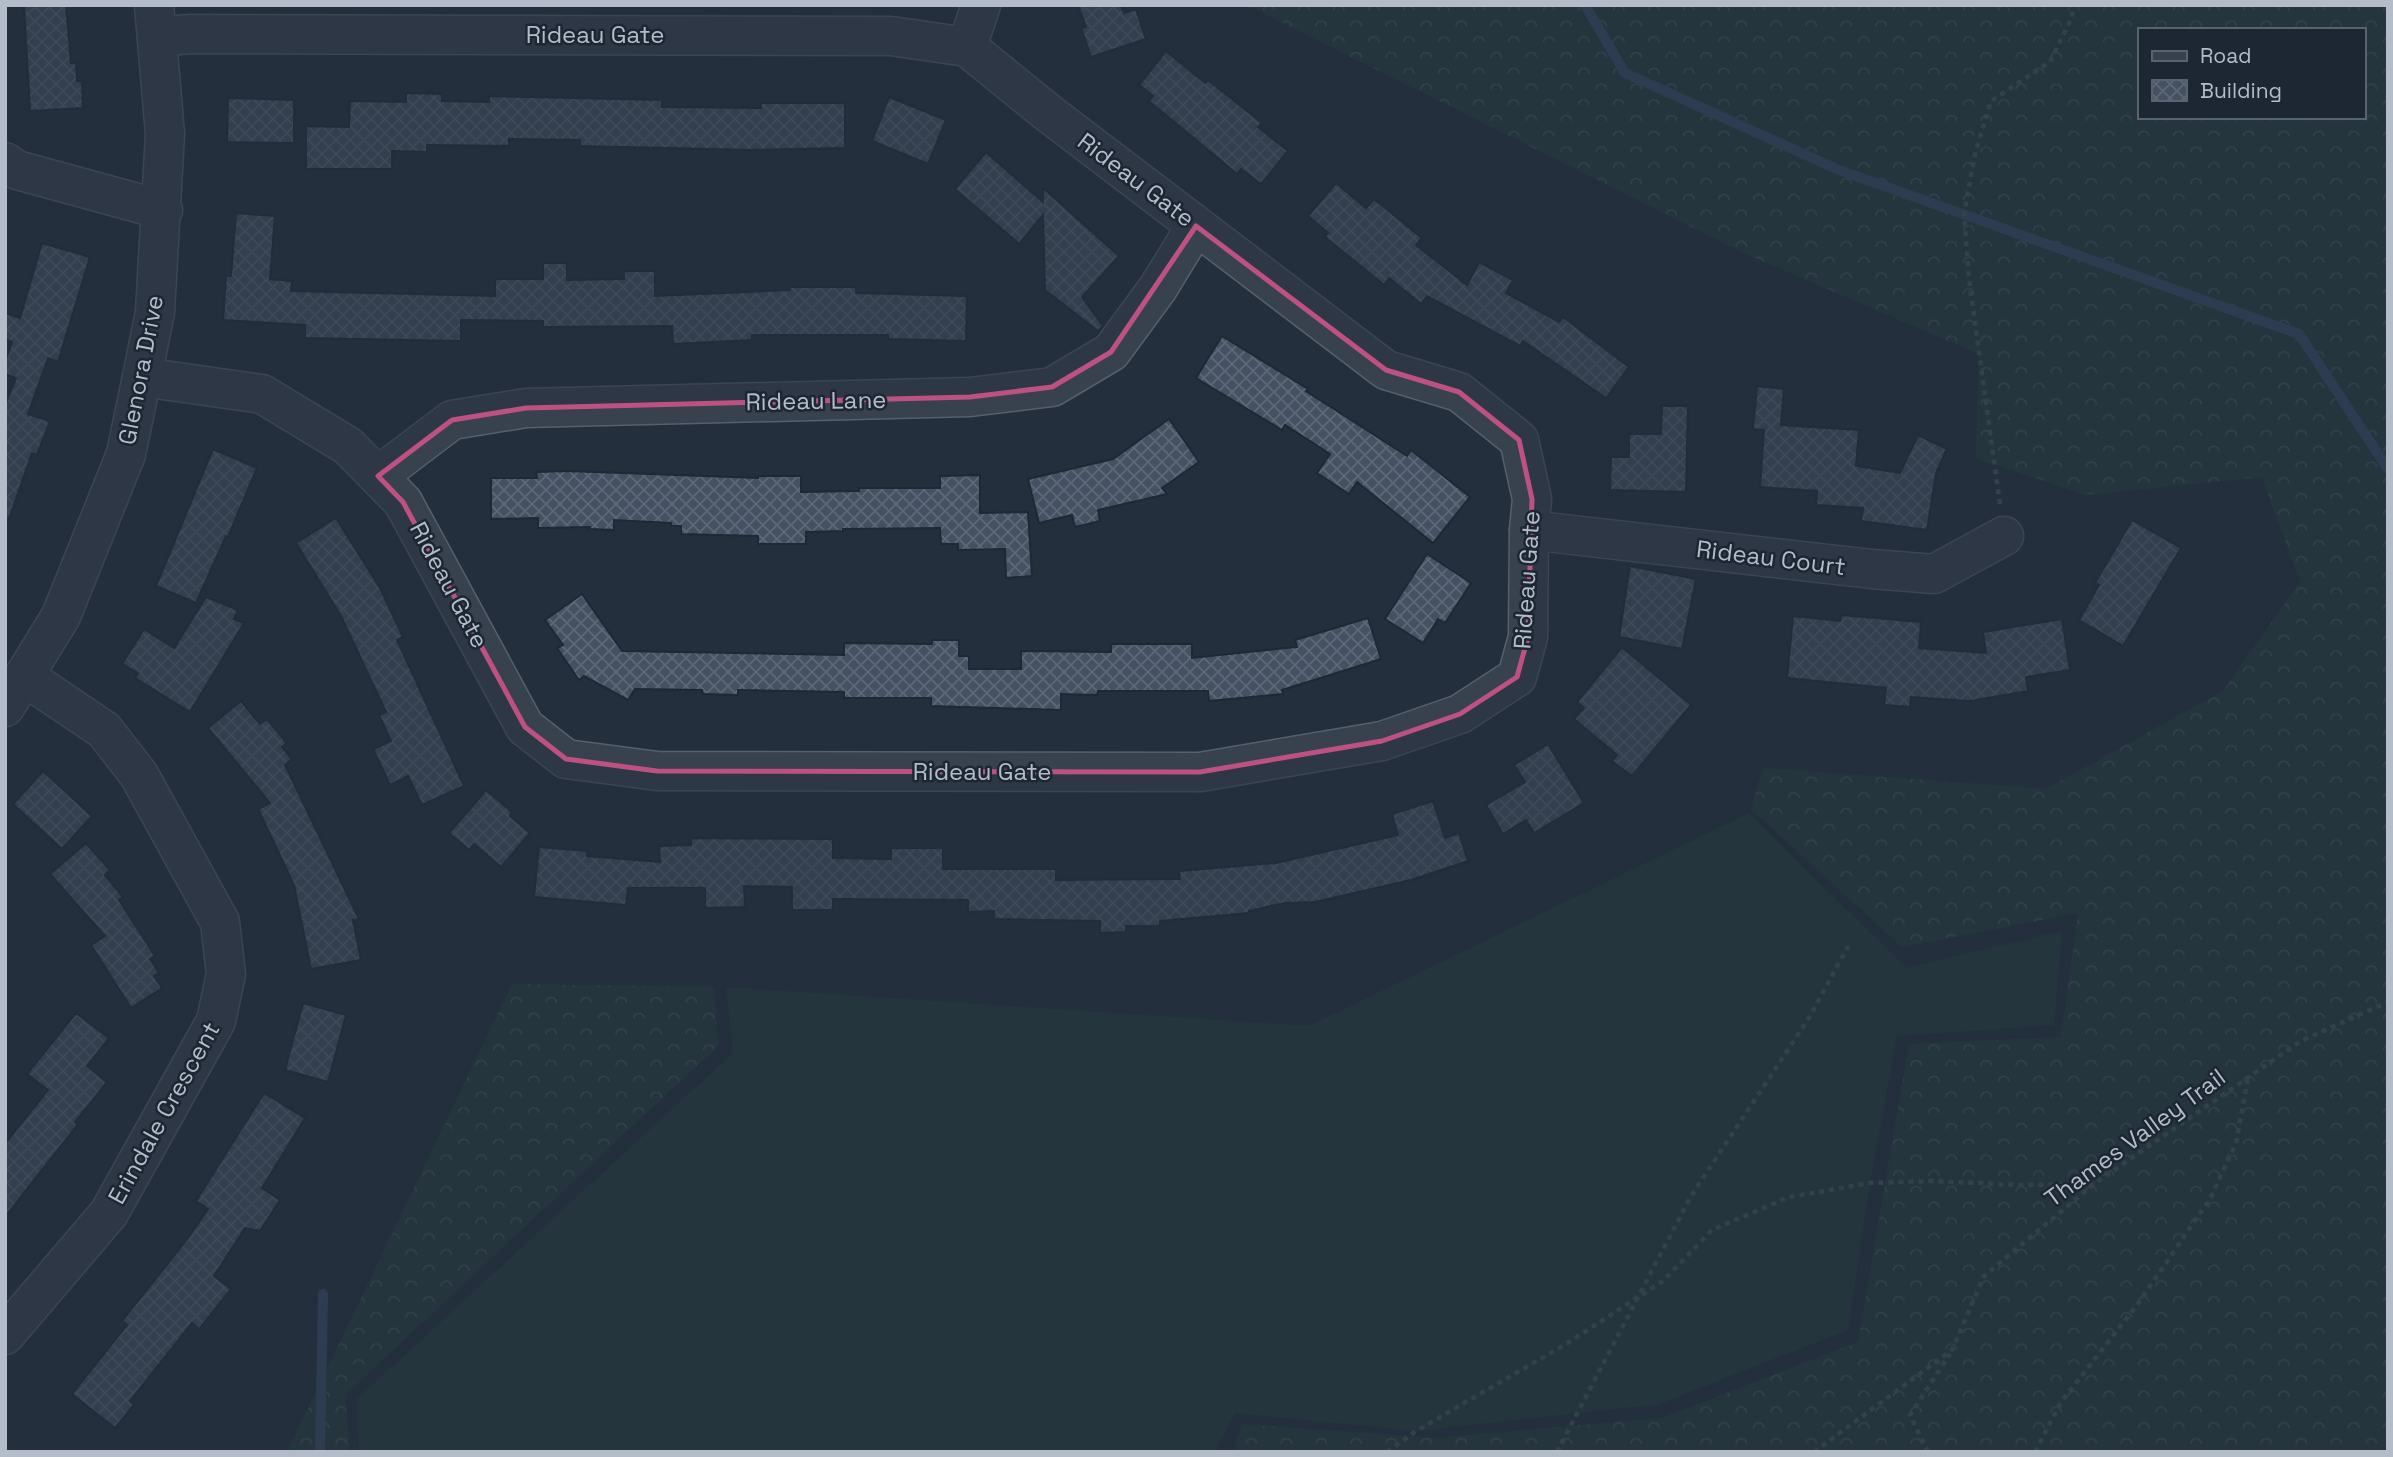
<svg xmlns="http://www.w3.org/2000/svg" width="2393" height="1457" font-family="'Space Grotesk',sans-serif">
  <style>
    .grass { fill: #263c3f }
    .forest { fill: url(#forest-crowns); fill-rule: evenodd }
    .lines { fill: none; stroke-linecap: round; stroke-linejoin: round }
    .stream { stroke: #394c67; stroke-width: 10 }
    .building { fill: url(#building-cross-hatch); stroke: #1f2835; stroke-width: 2 }
    .minor-casing { stroke: #565f6c; stroke-width: 41 }
    .path { stroke: #44595c; stroke-width: 4.5; stroke-dasharray: 5 5; stroke-linecap: butt }
    .minor { stroke: #38414e; stroke-width: 38 }
    .marked { fill: none; stroke: #bd5182; stroke-width: 5; stroke-linejoin: round }
    .labels { text-anchor: middle; stroke-width: 5; stroke-linejoin: round; paint-order: stroke }
    .street-label { font-size: 24px; fill: #b4bcc9; stroke: #1d2633 }
  </style>
  <defs>
    <pattern id="forest-crowns" width="20" height="18" patternUnits="userSpaceOnUse" patternTransform="scale(1.75)"><rect width="20" height="18" fill="#263c3f"/><path d="M2 6a3 3 0 1 1 6 0M12 15a3 3 0 1 1 6 0" fill="none" stroke="#435659"/></pattern>
    <pattern id="building-cross-hatch" width="8" height="8" patternUnits="userSpaceOnUse" patternTransform="scale(1.75)"><rect width="8" height="8" fill="#455162"/><path d="M0 0l8 8M0 8l8-8" fill="none" stroke="#5d6877"/></pattern>
  </defs>
  <rect width="100%" height="100%" fill="#242f3e"/>
  <path class="grass" d="M 1749,813 L 1906,968 L 2062,931 L 2054,1025 L 1897,1036 L 1870,1183 L 1848,1330 L 1659,1404 L 1416,1431 L 1235,1413 L 1215,1452 L 359,1452 L 357,1399 L 733,1053 L 726,987 L 1309,1026 Z"/>
  <g class="forest">
    <path d="M 1247,5 L 2388,5 L 2388,1452 L 1233,1452 L 1242,1424 L 1434,1438 L 1662,1418 L 1858,1342 L 1909,1044 L 2061,1037 L 2078,913 L 1902,947 L 1751,809 L 1763,768 L 2046,789 L 2223,691 L 2300,582 L 2262,477 L 2086,495 L 1976,458 L 1979,354 L 1748,255 ZM 2139,30 L 2363,30 L 2363,117 L 2139,117 Z"/>
    <path d="M 512,984 L 714,987 L 718,1046 L 345,1395 L 350,1452 L 287,1452 Z"/>
  </g>
  <g class="lines">
    <g class="stream">
      <path d="M 1585,5 L 1625,73 L 1839,170 L 2299,334 L 2388,469"/>
      <path d="M 320,1452 L 323,1294"/>
    </g>
  </g>
  <g class="building">
    <path d="M 24,5 L 66,5 L 71,63 L 76,63 L 77,81 L 82,81 L 83,108 L 30,111 Z"/>
    <path d="M 1078,5 L 1121,5 L 1124,13 L 1136,9 L 1146,39 L 1091,57 L 1081,28 L 1086,27 Z"/>
    <path d="M 1166,51 L 1205,83 L 1208,80 L 1262,123 L 1258,127 L 1288,151 L 1261,184 L 1241,169 L 1237,174 L 1149,101 L 1153,96 L 1139,85 Z"/>
    <path d="M 406,93 L 442,94 L 442,101 L 489,102 L 489,96 L 662,100 L 662,107 L 761,108 L 761,103 L 845,103 L 845,148 L 752,150 L 580,146 L 580,140 L 509,139 L 509,146 L 427,145 L 427,152 L 392,151 L 392,169 L 306,169 L 306,126 L 349,127 L 350,101 L 406,102 Z"/>
    <path d="M 889,97 L 946,120 L 928,164 L 872,141 Z"/>
    <path d="M 228,98 L 294,100 L 294,143 L 227,142 Z"/>
    <path d="M 986,152 L 1043,202 L 1043,188 L 1119,256 L 1082,297 L 1103,326 L 1098,331 L 1045,290 L 1043,215 L 1019,244 L 955,189 Z"/>
    <path d="M 1336,183 L 1366,208 L 1374,199 L 1422,238 L 1416,245 L 1467,285 L 1479,262 L 1513,280 L 1506,293 L 1559,322 L 1563,317 L 1629,367 L 1606,398 L 1523,341 L 1520,346 L 1427,296 L 1421,304 L 1389,278 L 1384,285 L 1325,237 L 1328,233 L 1308,216 Z"/>
    <path d="M 236,213 L 275,216 L 270,279 L 292,281 L 291,291 L 495,296 L 495,279 L 543,279 L 543,263 L 567,263 L 567,280 L 624,279 L 624,271 L 655,271 L 655,296 L 790,290 L 790,287 L 856,287 L 856,293 L 967,296 L 966,341 L 888,339 L 888,335 L 752,335 L 752,340 L 673,344 L 672,326 L 543,327 L 543,321 L 461,320 L 461,341 L 305,338 L 305,325 L 223,320 L 226,276 L 231,276 Z"/>
    <path d="M 42,243 L 90,257 L 58,362 L 48,358 L 28,414 L 50,421 L 37,455 L 32,453 L 9,519 L 5,518 L 5,405 L 16,378 L 5,374 L 5,362 L 12,342 L 5,339 L 5,313 L 20,318 Z"/>
    <path d="M 1222,336 L 1308,389 L 1306,391 L 1407,456 L 1411,450 L 1470,497 L 1433,543 L 1357,482 L 1349,494 L 1317,473 L 1330,454 L 1285,425 L 1282,430 L 1196,378 Z"/>
    <path d="M 1757,386 L 1784,389 L 1781,425 L 1859,430 L 1856,466 L 1900,473 L 1918,435 L 1947,449 L 1936,473 L 1927,530 L 1861,521 L 1863,508 L 1816,505 L 1817,491 L 1760,487 L 1764,430 L 1753,429 Z"/>
    <path d="M 1662,406 L 1688,406 L 1686,492 L 1610,490 L 1611,457 L 1629,457 L 1629,434 L 1661,434 Z"/>
    <path d="M 1169,419 L 1199,462 L 1162,488 L 1167,494 L 1098,510 L 1100,521 L 1075,527 L 1072,515 L 1039,523 L 1028,479 L 1113,459 Z"/>
    <path d="M 213,449 L 257,468 L 228,537 L 226,536 L 196,603 L 156,586 Z"/>
    <path d="M 567,471 L 758,478 L 758,476 L 801,476 L 801,492 L 859,491 L 859,488 L 940,488 L 940,476 L 980,475 L 980,513 L 1028,512 L 1032,576 L 1006,578 L 1005,549 L 958,550 L 958,544 L 941,544 L 940,528 L 843,529 L 843,531 L 806,532 L 806,544 L 758,544 L 758,536 L 681,534 L 681,526 L 671,526 L 671,523 L 614,520 L 614,530 L 589,529 L 590,527 L 538,528 L 538,518 L 491,519 L 491,478 L 537,478 L 536,472 Z"/>
    <path d="M 336,518 L 380,588 L 403,637 L 397,640 L 464,786 L 422,805 L 408,776 L 390,785 L 373,749 L 391,741 L 379,715 L 386,712 L 341,616 L 296,543 Z"/>
    <path d="M 2132,520 L 2181,548 L 2123,646 L 2079,620 L 2099,585 L 2095,583 Z"/>
    <path d="M 1427,554 L 1471,583 L 1445,623 L 1438,619 L 1423,643 L 1385,619 Z"/>
    <path d="M 1630,566 L 1696,579 L 1682,649 L 1619,637 Z"/>
    <path d="M 582,594 L 622,651 L 844,655 L 844,643 L 932,644 L 932,640 L 959,640 L 959,656 L 969,656 L 969,669 L 1021,669 L 1021,651 L 1111,652 L 1111,644 L 1192,644 L 1192,658 L 1297,647 L 1295,640 L 1368,618 L 1381,659 L 1282,690 L 1283,694 L 1209,701 L 1208,691 L 1098,691 L 1097,695 L 1061,694 L 1061,710 L 931,706 L 931,698 L 844,698 L 844,692 L 738,690 L 738,695 L 703,694 L 702,690 L 635,689 L 628,700 L 584,676 L 579,680 L 557,648 L 563,645 L 545,620 Z"/>
    <path d="M 206,597 L 238,610 L 234,619 L 244,623 L 190,712 L 135,678 L 138,673 L 122,664 L 144,629 L 174,648 Z"/>
    <path d="M 1841,615 L 1921,622 L 1919,648 L 1986,653 L 1983,632 L 2062,619 L 2070,670 L 2026,677 L 2028,691 L 1970,701 L 1911,697 L 1910,707 L 1884,705 L 1886,688 L 1787,678 L 1793,616 L 1840,621 Z"/>
    <path d="M 1622,647 L 1691,705 L 1632,776 L 1612,761 L 1617,755 L 1574,719 L 1584,708 L 1577,702 Z"/>
    <path d="M 241,701 L 260,724 L 267,719 L 287,743 L 282,747 L 292,759 L 285,765 L 359,919 L 353,920 L 361,960 L 311,969 L 294,885 L 258,809 L 270,803 L 208,728 Z"/>
    <path d="M 1548,744 L 1584,803 L 1534,833 L 1526,820 L 1503,834 L 1486,805 L 1525,782 L 1514,765 Z"/>
    <path d="M 43,771 L 92,816 L 62,849 L 13,804 Z"/>
    <path d="M 486,790 L 512,812 L 510,816 L 530,833 L 501,867 L 474,844 L 469,850 L 449,833 Z"/>
    <path d="M 1433,801 L 1445,838 L 1459,833 L 1468,861 L 1411,880 L 1315,902 L 1285,903 L 1249,911 L 1249,913 L 1160,921 L 1160,926 L 1126,926 L 1126,932 L 1100,933 L 1100,921 L 994,919 L 994,911 L 968,912 L 968,900 L 833,899 L 833,910 L 792,910 L 792,887 L 744,886 L 745,907 L 705,908 L 705,888 L 628,888 L 626,905 L 534,897 L 539,847 L 587,851 L 587,856 L 660,862 L 659,846 L 691,845 L 691,838 L 833,839 L 833,858 L 891,859 L 891,848 L 943,848 L 943,869 L 1056,869 L 1056,880 L 1180,879 L 1179,871 L 1276,863 L 1398,835 L 1392,814 Z"/>
    <path d="M 86,843 L 110,870 L 105,875 L 123,897 L 119,900 L 155,956 L 150,959 L 159,973 L 154,976 L 162,988 L 131,1008 L 91,945 L 105,936 L 50,874 Z"/>
    <path d="M 303,1003 L 346,1015 L 328,1082 L 285,1070 Z"/>
    <path d="M 76,1013 L 109,1038 L 87,1066 L 107,1082 L 75,1122 L 78,1124 L 5,1217 L 5,1144 L 48,1090 L 27,1074 Z"/>
    <path d="M 264,1093 L 305,1118 L 262,1188 L 280,1200 L 260,1231 L 245,1228 L 214,1276 L 231,1289 L 199,1329 L 192,1323 L 130,1401 L 134,1405 L 115,1428 L 72,1394 L 127,1325 L 122,1321 L 188,1238 L 208,1209 L 196,1201 Z"/>
  </g>
  <g class="lines">
    <defs>
      <g id="minor">
        <path d="M 967,47 L 981,5"/>
        <path d="M 5,162 L 17,170 L 163,210"/>
        <path d="M 142,377 L 262,394 L 348,446 L 403,502 L 525,727 L 566,759 L 657,771 L 1200,772 L 1382,741 L 1460,714 L 1517,677 L 1528,637 L 1529,530 L 1532,499 L 1519,440 L 1459,392 L 1386,370 L 1047,112 L 967,47 L 891,36 L 190,34 L 157,37"/>
        <path d="M 378,476 L 452,420 L 526,408 L 970,397 L 1052,387 L 1111,352 L 1158,288 L 1196,226"/>
        <path d="M 1529,530 L 1872,569 L 1934,574 L 2004,536"/>
        <path d="M 5,707 L 61,616 L 126,454 L 142,377 L 155,312 L 165,134 L 154,5"/>
        <path d="M 5,1335 L 109,1213 L 216,1021 L 226,974 L 220,922 L 139,775 L 104,730 L 24,676"/>
      </g>
    </defs>
    <use href="#minor" class="minor-casing"/>
    <g class="path">
      <path d="M 2000,504 L 1969,279 L 1964,214 L 1975,154 L 1991,101 L 2050,62 L 2072,17 L 2073,5"/>
      <path d="M 1387,1452 L 1416,1431 L 1566,1344 L 1663,1281 L 1712,1230 L 1789,1197 L 1870,1183 L 1932,1181 L 2021,1185 L 2094,1184"/>
      <path d="M 1557,1452 L 1691,1196 L 1809,1018 L 1850,943"/>
      <path d="M 1814,1452 L 1952,1350 L 1984,1276 L 2094,1184 L 2301,1041 L 2388,1002"/>
      <path d="M 1928,1452 L 1910,1415 L 1950,1354"/>
      <path d="M 2035,1452 L 2061,1402 L 2137,1305 L 2210,1199 L 2236,1143 L 2248,1078"/>
    </g>
    <use href="#minor" class="minor"/>
  </g>
  <path d="M0 0H2393V1457H0ZM 1196,226 L 1386,370 L 1459,392 L 1519,440 L 1532,499 L 1528,637 L 1517,677 L 1460,714 L 1382,741 L 1200,772 L 657,771 L 566,759 L 525,727 L 403,502 L 378,476 L 452,420 L 526,408 L 970,397 L 1052,387 L 1111,352 Z" fill="#242f3e" fill-opacity=".55" fill-rule="evenodd"/>
  <path class="marked" d="M 1196,226 L 1386,370 L 1459,392 L 1519,440 L 1532,499 L 1528,637 L 1517,677 L 1460,714 L 1382,741 L 1200,772 L 657,771 L 566,759 L 525,727 L 403,502 L 378,476 L 452,420 L 526,408 L 970,397 L 1052,387 L 1111,352 Z"/>
  <g class="labels">
    <g class="street-label">
      <text x="595" y="43">Rideau Gate</text>
      <text transform="translate(1136 180) rotate(37)" y="8">Rideau Gate</text>
      <text transform="translate(141 370) rotate(-79)" y="8">Glenora Drive</text>
      <text transform="translate(816 401) rotate(-1)" y="8">Rideau Lane</text>
      <text transform="translate(1771 558) rotate(7)" y="8">Rideau Court</text>
      <text transform="translate(1527 580) rotate(-86)" y="8">Rideau Gate</text>
      <text transform="translate(449 585) rotate(62)" y="8">Rideau Gate</text>
      <text x="982" y="780">Rideau Gate</text>
      <text transform="translate(164 1113) rotate(-61)" y="8">Erindale Crescent</text>
      <text transform="translate(2135 1138) rotate(-36)" y="8">Thames Valley Trail</text>
    </g>
  </g>
  <rect width="2393" height="1457" fill="none" stroke="#b4bcc9" stroke-width="14"/>
  <rect x="2138" y="28" width="228" height="91" fill="#1d2633" stroke="#59626f" stroke-width="2"/>
  <rect x="2152" y="51" width="35" height="10" fill="#38414e" stroke="#59626f" stroke-width="2"/>
  <text x="2200" y="63" font-size="21" fill="#b4bcc9">Road</text>
  <rect x="2152" y="80" width="35" height="21" fill="url(#building-cross-hatch)" stroke="#59626f" stroke-width="2"/>
  <text x="2200" y="98" font-size="21" fill="#b4bcc9">Building</text>
</svg>
